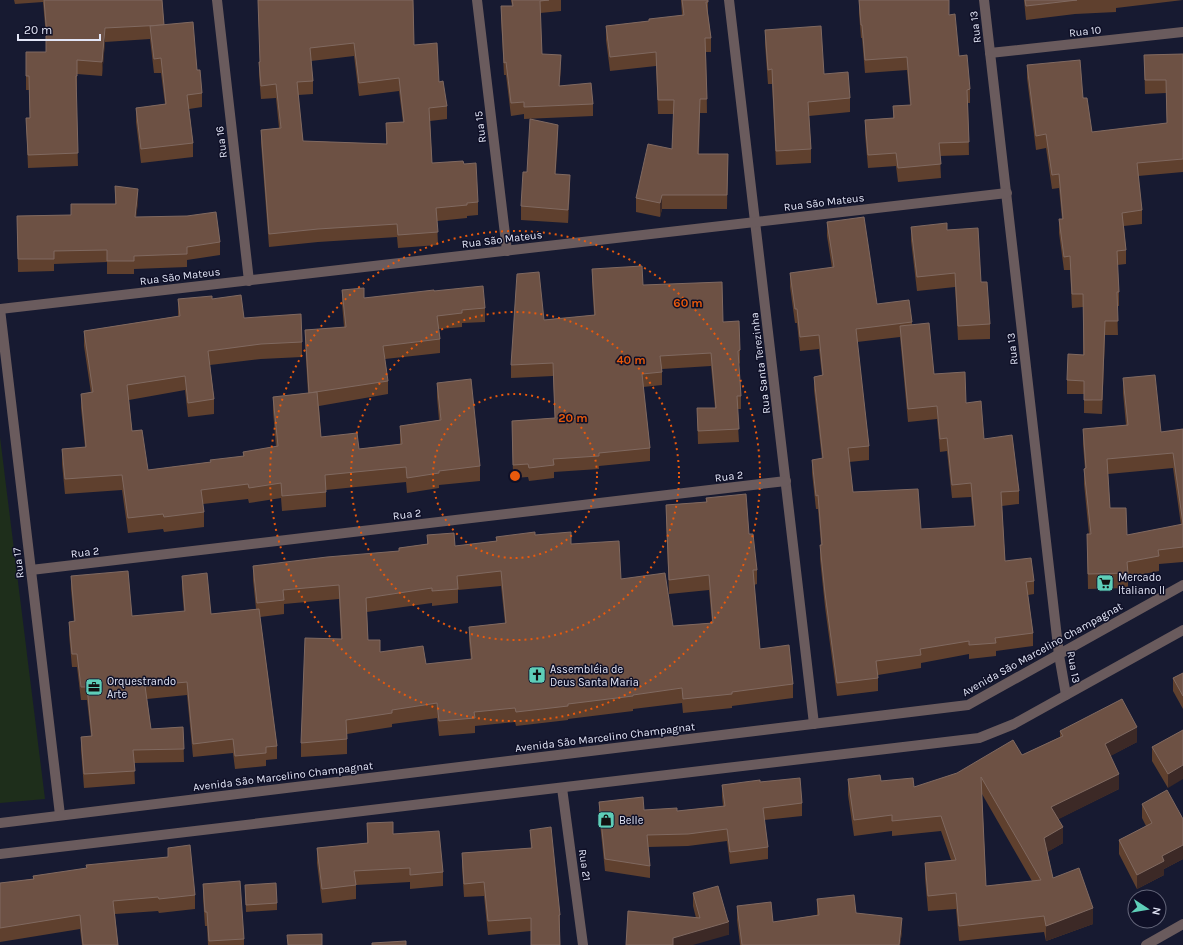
<svg xmlns="http://www.w3.org/2000/svg" width="1183" height="945" font-family="Karla,sans-serif">
  <style>
    .green { fill: #1e2e1b }
    .lines { fill: none; stroke-linecap: round; stroke-linejoin: round }
    .minor { stroke: #6a5b5d; stroke-width: 10 }
    .wall { fill: #5f402e; fill-rule: evenodd }
    .shaded-wall { fill: #3c2926 }
    .building { fill: #6d5144; stroke: #806960; fill-rule: evenodd }
    .ring { fill: none; stroke: #e8590c; stroke-width: 2; stroke-dasharray: 2 4 }
    .labels { text-anchor: middle; stroke-width: 3; stroke-linejoin: round; paint-order: stroke }
    .street-label { font-size: 11px; fill: #e3e6f7; stroke: #0f1027 }
    .poi-label { font-size: 11px; fill: #e3e6f7; stroke: #0f1027; text-anchor: start }
    .centre { fill: #e8590c; stroke: #0f1027; stroke-width: 2 }
    .ring-label { font-size: 12px; text-anchor: middle; font-weight: bold; fill: #e8590c; stroke: #0f1027; stroke-width: 3; stroke-linejoin: round; paint-order: stroke }
  </style>
  <rect width="100%" height="100%" fill="#171a31"/>
  <path class="green" d="M 0,437 L 45,799 L 0,803 Z"/>
  <g class="lines">
    <g class="minor">
      <path d="M 217,0 L 249,281"/>
      <path d="M 477,0 L 507,251"/>
      <path d="M 729,0 L 814,724"/>
      <path d="M 984,0 L 1059,655 L 1066,695"/>
      <path d="M 990,53 L 1183,32"/>
      <path d="M 0,309 L 1007,193"/>
      <path d="M 0,309 L 60,815"/>
      <path d="M 31,570 L 786,481"/>
      <path d="M 562,788 L 583,945"/>
      <path d="M 0,823 L 968,705 L 1183,585"/>
      <path d="M 0,854 L 979,738 L 1014,724 L 1183,630"/>
      <path d="M 1146,945 L 1183,924"/>
    </g>
  </g>
  <g class="wall">
    <path d="M 14,0 L 162,0 L 164,25 L 197,70 L 202,93 L 202,107 L 189,109 L 193,143 L 193,157 L 141,163 L 136,122 L 136,108 L 165,104 L 161,73 L 154,73 L 150,39 L 105,42 L 102,76 L 77,74 L 77,90 L 76,90 L 78,166 L 28,168 L 26,118 L 30,118 L 29,90 L 26,90 L 26,52 L 46,52 L 46,36 L 43,2 L 15,4 Z"/>
    <path d="M 258,0 L 416,0 L 413,0 L 414,45 L 439,82 L 447,106 L 447,119 L 430,121 L 432,163 L 464,164 L 478,202 L 478,215 L 467,216 L 467,218 L 437,221 L 438,245 L 398,248 L 397,237 L 318,242 L 269,247 L 261,143 L 261,130 L 279,128 L 276,98 L 261,99 L 259,75 L 259,62 L 260,62 ZM 354,56 L 359,96 L 399,91 L 403,122 L 386,123 L 386,144 L 303,141 L 298,95 L 313,94 L 313,81 L 311,61 Z"/>
    <path d="M 511,0 L 561,0 L 561,11 L 540,13 L 542,54 L 561,68 L 559,86 L 593,104 L 593,116 L 524,119 L 524,114 L 511,116 L 506,75 L 504,75 L 501,18 L 501,6 L 512,6 Z"/>
    <path d="M 681,0 L 708,0 L 708,14 L 711,38 L 711,52 L 706,52 L 707,113 L 700,113 L 699,154 L 728,154 L 727,209 L 662,209 L 660,217 L 636,212 L 636,198 L 672,149 L 674,114 L 658,114 L 656,66 L 610,71 L 606,40 L 606,26 L 649,21 L 682,15 Z"/>
    <path d="M 859,0 L 949,15 L 959,56 L 970,89 L 970,103 L 968,103 L 969,155 L 940,156 L 941,178 L 898,182 L 896,166 L 868,168 L 865,134 L 865,120 L 893,118 L 893,106 L 910,105 L 907,70 L 865,73 L 862,38 L 861,38 L 859,13 Z"/>
    <path d="M 1024,0 L 1183,0 L 1116,8 L 1116,12 L 1075,14 L 1026,20 Z"/>
    <path d="M 765,30 L 824,74 L 850,98 L 850,112 L 809,116 L 811,149 L 811,163 L 776,165 L 772,84 L 768,84 L 765,44 Z"/>
    <path d="M 1183,54 L 1183,172 L 1138,176 L 1142,210 L 1142,224 L 1124,226 L 1126,250 L 1126,264 L 1117,265 L 1119,292 L 1119,306 L 1117,306 L 1118,335 L 1105,335 L 1102,414 L 1084,413 L 1084,394 L 1067,394 L 1067,380 L 1083,355 L 1083,307 L 1072,308 L 1070,270 L 1064,270 L 1059,233 L 1059,219 L 1062,219 L 1059,188 L 1052,189 L 1046,148 L 1036,150 L 1027,78 L 1027,65 L 1083,98 L 1092,132 L 1167,123 L 1166,93 L 1145,94 L 1144,55 Z"/>
    <path d="M 558,139 L 555,174 L 570,189 L 568,223 L 521,220 L 521,206 L 527,172 Z"/>
    <path d="M 115,186 L 138,202 L 136,217 L 220,242 L 220,255 L 187,260 L 187,267 L 134,269 L 134,274 L 107,274 L 107,262 L 54,264 L 54,271 L 18,272 L 17,216 L 71,215 L 115,204 Z"/>
    <path d="M 827,222 L 877,304 L 912,322 L 912,325 L 934,374 L 966,403 L 984,439 L 1019,491 L 1019,504 L 1002,506 L 1005,561 L 1034,581 L 1034,594 L 1028,595 L 1033,633 L 1033,646 L 996,651 L 996,656 L 969,659 L 969,654 L 921,663 L 921,668 L 878,675 L 878,691 L 837,696 L 825,607 L 820,559 L 820,545 L 821,545 L 818,509 L 816,509 L 812,473 L 812,460 L 822,459 L 814,390 L 814,377 L 822,375 L 819,349 L 800,351 L 797,323 L 795,323 L 790,287 L 790,273 L 832,268 L 827,236 ZM 900,337 L 908,422 L 937,419 L 940,452 L 947,451 L 952,498 L 971,497 L 974,526 L 921,529 L 853,492 L 849,462 L 869,460 L 869,446 L 857,342 Z"/>
    <path d="M 911,227 L 947,230 L 981,282 L 990,324 L 990,339 L 958,340 L 955,287 L 917,291 L 911,241 Z"/>
    <path d="M 592,269 L 643,285 L 723,322 L 740,350 L 740,363 L 739,364 L 741,396 L 741,409 L 737,409 L 739,442 L 698,444 L 697,408 L 715,408 L 711,366 L 662,369 L 662,385 L 643,387 L 650,448 L 650,461 L 599,466 L 599,469 L 554,472 L 554,478 L 529,481 L 528,477 L 513,478 L 512,421 L 555,418 L 553,376 L 511,378 L 511,365 L 544,320 L 594,315 L 592,282 Z"/>
    <path d="M 342,290 L 364,298 L 434,291 L 485,308 L 485,322 L 462,323 L 462,327 L 439,329 L 440,339 L 440,353 L 385,359 L 388,381 L 388,394 L 319,406 L 321,437 L 359,449 L 400,444 L 400,426 L 439,420 L 437,397 L 437,383 L 480,466 L 480,481 L 439,485 L 439,488 L 407,493 L 406,482 L 326,490 L 326,507 L 282,511 L 281,498 L 249,503 L 248,499 L 203,504 L 204,512 L 204,527 L 164,532 L 163,529 L 128,533 L 122,490 L 65,494 L 62,464 L 62,449 L 85,447 L 81,408 L 81,394 L 91,393 L 84,346 L 84,331 L 178,316 L 178,299 L 212,299 L 244,318 L 302,342 L 302,357 L 261,359 L 210,365 L 214,399 L 214,414 L 188,417 L 185,390 L 129,400 L 132,431 L 148,470 L 210,462 L 243,456 L 243,452 L 276,447 L 273,411 L 273,397 L 308,393 L 305,343 L 305,330 L 344,327 L 342,304 Z"/>
    <path d="M 1123,378 L 1161,432 L 1183,429 L 1183,562 L 1159,564 L 1159,571 L 1128,577 L 1128,588 L 1088,589 L 1087,534 L 1089,534 L 1084,484 L 1084,469 L 1085,469 L 1083,444 L 1083,429 L 1126,425 L 1123,393 ZM 1173,468 L 1181,525 L 1127,535 L 1110,508 L 1108,474 Z"/>
    <path d="M 706,498 L 749,534 L 757,570 L 757,584 L 754,585 L 760,649 L 793,684 L 793,698 L 732,706 L 732,708 L 683,713 L 682,703 L 633,709 L 633,711 L 568,719 L 568,720 L 516,726 L 515,722 L 475,726 L 475,733 L 439,736 L 437,718 L 392,724 L 392,727 L 347,734 L 347,754 L 301,757 L 301,743 L 341,639 L 339,599 L 284,604 L 284,614 L 260,617 L 277,746 L 277,759 L 266,760 L 266,766 L 235,769 L 233,753 L 193,757 L 187,695 L 147,699 L 151,729 L 183,727 L 184,762 L 134,763 L 135,784 L 84,788 L 81,750 L 81,737 L 91,736 L 87,700 L 81,700 L 77,667 L 72,667 L 69,635 L 69,622 L 74,622 L 71,589 L 71,576 L 132,616 L 184,612 L 182,589 L 182,576 L 211,614 L 256,609 L 253,580 L 253,566 L 399,551 L 399,548 L 427,544 L 427,535 L 455,546 L 496,541 L 496,537 L 535,535 L 571,544 L 621,579 L 673,626 L 712,623 L 709,590 L 669,594 L 666,519 L 666,505 L 706,502 ZM 501,586 L 505,623 L 469,627 L 469,641 L 471,660 L 426,664 L 380,652 L 368,640 L 367,612 L 432,603 L 432,606 L 458,603 L 458,590 Z"/>
    <path d="M 1183,673 L 1183,709 L 1173,691 L 1173,678 Z"/>
    <path d="M 1183,730 L 1168,788 L 1152,761 L 1152,747 Z"/>
    <path d="M 1060,731 L 1137,742 L 1110,756 L 1119,789 L 1058,819 L 1063,843 L 1047,852 L 1053,878 L 1093,924 L 1046,941 L 1044,932 L 959,941 L 956,909 L 928,911 L 925,878 L 925,863 L 951,860 L 941,831 L 892,836 L 892,831 L 854,836 L 848,795 L 848,779 L 881,781 L 914,787 L 1022,755 L 1060,737 ZM 982,794 L 1032,881 L 986,886 Z"/>
    <path d="M 760,782 L 802,803 L 802,816 L 764,820 L 768,847 L 768,859 L 730,864 L 727,841 L 688,846 L 648,847 L 650,866 L 650,878 L 605,871 L 599,814 L 599,802 L 644,810 L 677,811 L 723,806 L 722,797 L 722,785 Z"/>
    <path d="M 1142,804 L 1183,819 L 1183,859 L 1164,869 L 1164,875 L 1137,889 L 1119,854 L 1119,840 L 1146,826 L 1142,818 Z"/>
    <path d="M 367,823 L 393,834 L 443,872 L 443,886 L 410,889 L 410,882 L 356,885 L 356,899 L 322,903 L 317,863 L 317,848 L 367,843 Z"/>
    <path d="M 530,830 L 560,915 L 560,928 L 559,928 L 560,945 L 531,945 L 531,931 L 488,935 L 484,896 L 464,897 L 462,867 L 462,853 L 531,848 Z"/>
    <path d="M 168,848 L 195,895 L 195,909 L 159,913 L 158,911 L 115,914 L 118,945 L 82,945 L 80,929 L 0,942 L 0,883 L 33,879 L 33,876 L 168,857 Z"/>
    <path d="M 203,884 L 244,939 L 244,945 L 208,945 L 207,926 L 205,926 L 203,898 Z"/>
    <path d="M 245,885 L 277,903 L 277,910 L 246,912 Z"/>
    <path d="M 693,893 L 729,934 L 728,935 L 696,918 L 693,906 Z"/>
    <path d="M 817,899 L 856,913 L 902,932 L 900,945 L 740,945 L 737,920 L 737,906 L 773,922 L 817,915 Z"/>
  </g>
  <g class="shaded-wall">
    <path d="M 105,28 L 105,42 L 102,76 L 102,62 Z"/>
    <path d="M 561,55 L 561,68 L 559,98 L 559,86 Z"/>
    <path d="M 700,99 L 700,113 L 698,168 L 698,154 Z"/>
    <path d="M 558,125 L 558,139 L 555,188 L 555,174 Z"/>
    <path d="M 570,175 L 570,189 L 568,223 L 568,210 Z"/>
    <path d="M 138,189 L 138,202 L 135,230 L 135,217 Z"/>
    <path d="M 662,195 L 662,209 L 660,217 L 660,203 Z"/>
    <path d="M 1105,321 L 1105,335 L 1102,414 L 1102,400 Z"/>
    <path d="M 1137,727 L 1137,742 L 1105,759 L 1105,744 Z"/>
    <path d="M 1183,765 L 1183,779 L 1168,788 L 1168,774 Z"/>
    <path d="M 1119,774 L 1119,789 L 1051,823 L 1051,807 Z"/>
    <path d="M 1063,827 L 1063,843 L 1044,854 L 1044,838 Z"/>
    <path d="M 1183,845 L 1183,859 L 1164,869 L 1164,875 L 1137,889 L 1137,875 L 1162,856 Z"/>
    <path d="M 1093,908 L 1093,924 L 1046,941 L 1046,926 Z"/>
    <path d="M 902,918 L 902,932 L 900,945 L 899,945 Z"/>
    <path d="M 729,921 L 729,934 L 728,935 L 693,945 L 673,945 L 673,938 Z"/>
  </g>
  <g class="building">
    <path d="M 44,0 L 162,0 L 164,25 L 105,28 L 102,62 L 77,60 L 77,76 L 76,76 L 78,153 L 28,155 L 26,118 L 30,118 L 29,76 L 26,76 L 26,52 L 46,52 L 46,36 L 47,36 Z"/>
    <path d="M 258,0 L 413,0 L 414,45 L 437,43 L 439,82 L 443,81 L 447,106 L 429,108 L 432,163 L 463,161 L 464,164 L 476,163 L 478,202 L 467,203 L 467,205 L 436,208 L 438,232 L 398,235 L 397,224 L 318,229 L 269,234 L 261,130 L 281,128 L 276,84 L 261,86 L 259,62 L 260,62 ZM 354,43 L 359,83 L 399,78 L 404,122 L 386,123 L 387,144 L 303,141 L 297,82 L 313,81 L 310,48 Z"/>
    <path d="M 512,0 L 549,0 L 540,1 L 542,54 L 561,55 L 559,86 L 591,83 L 593,104 L 524,107 L 524,102 L 511,103 L 506,62 L 504,63 L 501,6 L 513,6 Z"/>
    <path d="M 682,0 L 708,0 L 708,2 L 706,2 L 711,38 L 705,38 L 707,99 L 700,99 L 698,154 L 728,154 L 727,195 L 662,195 L 660,203 L 636,198 L 648,144 L 672,149 L 674,100 L 658,100 L 656,52 L 610,57 L 606,26 L 649,21 L 649,19 L 684,15 Z"/>
    <path d="M 859,0 L 949,0 L 949,15 L 955,14 L 959,56 L 967,55 L 970,89 L 967,90 L 969,142 L 939,143 L 941,164 L 898,168 L 896,153 L 868,155 L 865,120 L 894,118 L 893,106 L 911,105 L 907,57 L 865,60 L 862,25 L 861,25 Z"/>
    <path d="M 1025,0 L 1077,0 L 1026,6 Z"/>
    <path d="M 193,22 L 197,70 L 200,70 L 202,93 L 187,95 L 193,143 L 141,149 L 136,108 L 166,104 L 161,58 L 154,59 L 150,26 Z"/>
    <path d="M 821,26 L 824,74 L 848,72 L 850,98 L 808,102 L 811,149 L 776,151 L 772,69 L 768,70 L 765,30 Z"/>
    <path d="M 1183,54 L 1183,159 L 1137,163 L 1142,210 L 1122,213 L 1126,250 L 1117,251 L 1119,292 L 1117,292 L 1118,321 L 1105,321 L 1102,400 L 1084,400 L 1084,381 L 1067,380 L 1068,354 L 1084,355 L 1083,294 L 1072,294 L 1070,256 L 1064,257 L 1059,219 L 1063,219 L 1059,174 L 1052,175 L 1046,134 L 1036,136 L 1027,65 L 1080,60 L 1083,98 L 1087,98 L 1092,132 L 1167,123 L 1166,80 L 1145,80 L 1144,55 Z"/>
    <path d="M 530,119 L 558,125 L 555,174 L 570,175 L 568,210 L 521,206 L 523,172 L 527,172 Z"/>
    <path d="M 115,186 L 138,189 L 135,217 L 187,216 L 216,212 L 220,242 L 187,247 L 187,254 L 134,256 L 134,261 L 107,261 L 107,250 L 54,251 L 54,259 L 18,259 L 17,216 L 71,215 L 71,204 L 116,204 Z"/>
    <path d="M 864,217 L 877,304 L 909,300 L 912,322 L 856,329 L 869,446 L 848,448 L 853,492 L 918,489 L 921,529 L 975,526 L 971,483 L 952,485 L 947,438 L 940,439 L 937,406 L 908,409 L 900,326 L 929,323 L 934,374 L 965,372 L 966,403 L 981,401 L 984,439 L 1012,435 L 1019,491 L 1001,492 L 1005,561 L 1031,558 L 1034,581 L 1026,582 L 1033,633 L 995,638 L 996,643 L 969,645 L 969,641 L 920,649 L 921,655 L 876,661 L 878,678 L 837,683 L 825,593 L 820,545 L 822,545 L 818,495 L 816,496 L 812,460 L 823,458 L 814,377 L 823,375 L 819,335 L 800,337 L 797,309 L 795,309 L 790,273 L 834,267 L 827,222 Z"/>
    <path d="M 947,223 L 947,230 L 978,228 L 981,282 L 987,282 L 990,324 L 958,326 L 955,273 L 917,277 L 911,227 Z"/>
    <path d="M 642,266 L 643,285 L 722,282 L 723,322 L 739,321 L 740,350 L 738,351 L 741,396 L 737,396 L 739,429 L 698,431 L 697,408 L 716,408 L 711,353 L 660,356 L 662,372 L 642,374 L 650,448 L 599,453 L 599,456 L 553,459 L 554,465 L 529,468 L 528,464 L 513,465 L 512,421 L 555,418 L 553,363 L 511,365 L 517,274 L 539,272 L 544,320 L 595,315 L 592,269 Z"/>
    <path d="M 483,286 L 485,308 L 462,310 L 462,313 L 437,316 L 440,339 L 383,346 L 388,381 L 309,393 L 305,330 L 346,327 L 342,290 L 364,288 L 364,298 L 434,290 L 434,291 Z"/>
    <path d="M 241,295 L 244,318 L 301,314 L 302,342 L 261,344 L 208,351 L 214,399 L 188,403 L 185,376 L 127,385 L 132,431 L 142,430 L 148,470 L 211,462 L 210,460 L 244,456 L 243,452 L 278,446 L 273,397 L 317,392 L 321,437 L 357,433 L 359,449 L 402,444 L 400,426 L 441,420 L 437,383 L 471,379 L 480,466 L 439,471 L 439,473 L 407,478 L 406,467 L 325,475 L 326,492 L 282,496 L 281,483 L 249,488 L 248,484 L 201,490 L 204,512 L 164,517 L 163,514 L 128,518 L 122,475 L 65,479 L 62,449 L 86,447 L 81,394 L 93,392 L 84,331 L 180,316 L 178,299 L 212,296 L 212,299 Z"/>
    <path d="M 1155,375 L 1161,432 L 1183,429 L 1183,547 L 1158,550 L 1159,556 L 1127,562 L 1128,573 L 1088,574 L 1087,534 L 1091,534 L 1084,469 L 1086,468 L 1083,429 L 1128,425 L 1123,378 ZM 1173,453 L 1183,524 L 1127,535 L 1126,508 L 1110,508 L 1107,459 Z"/>
    <path d="M 746,494 L 749,534 L 753,534 L 757,570 L 753,570 L 760,649 L 789,645 L 793,684 L 732,692 L 732,694 L 683,699 L 682,688 L 633,695 L 633,696 L 568,704 L 568,706 L 516,712 L 515,708 L 474,712 L 475,718 L 439,721 L 437,703 L 392,710 L 392,713 L 346,720 L 347,739 L 301,743 L 305,638 L 342,639 L 339,585 L 283,590 L 284,600 L 257,603 L 253,566 L 327,557 L 399,551 L 399,548 L 428,544 L 427,535 L 454,533 L 455,546 L 497,541 L 496,537 L 535,532 L 535,535 L 571,532 L 571,544 L 619,541 L 621,579 L 665,573 L 673,626 L 713,623 L 709,575 L 669,580 L 666,505 L 707,502 L 706,498 ZM 501,571 L 506,623 L 469,627 L 472,659 L 426,664 L 423,646 L 380,652 L 380,640 L 368,640 L 366,598 L 432,588 L 432,591 L 458,589 L 457,576 Z"/>
    <path d="M 128,571 L 132,616 L 185,611 L 182,576 L 207,573 L 211,614 L 259,609 L 277,746 L 266,747 L 266,753 L 235,756 L 233,739 L 193,744 L 187,682 L 145,686 L 151,729 L 183,727 L 184,749 L 133,750 L 135,771 L 84,774 L 81,737 L 92,736 L 87,687 L 81,687 L 77,654 L 72,654 L 69,622 L 75,621 L 71,576 Z"/>
    <path d="M 1183,673 L 1183,696 L 1173,678 Z"/>
    <path d="M 1122,699 L 1137,727 L 1105,744 L 1119,774 L 1051,807 L 1063,827 L 1044,838 L 1053,878 L 1079,868 L 1093,908 L 1046,926 L 1044,916 L 959,926 L 956,893 L 928,896 L 925,863 L 956,860 L 941,816 L 892,821 L 892,815 L 854,820 L 848,779 L 880,775 L 881,781 L 913,778 L 914,787 L 957,773 L 1013,740 L 1022,755 L 1063,736 L 1060,731 ZM 981,777 L 1041,880 L 986,886 Z"/>
    <path d="M 1183,730 L 1183,765 L 1168,774 L 1152,747 Z"/>
    <path d="M 800,778 L 802,803 L 763,808 L 768,847 L 730,852 L 727,829 L 688,834 L 647,835 L 650,866 L 605,859 L 599,802 L 643,797 L 644,810 L 677,808 L 677,811 L 725,806 L 722,785 L 760,780 L 760,782 Z"/>
    <path d="M 1167,790 L 1183,819 L 1183,845 L 1162,856 L 1164,861 L 1137,875 L 1119,840 L 1152,823 L 1142,804 Z"/>
    <path d="M 393,822 L 393,834 L 439,831 L 443,872 L 410,875 L 410,868 L 354,871 L 356,885 L 322,889 L 317,848 L 368,843 L 367,823 Z"/>
    <path d="M 551,827 L 560,915 L 559,915 L 560,945 L 531,945 L 531,918 L 488,921 L 484,882 L 464,884 L 462,853 L 532,848 L 530,830 Z"/>
    <path d="M 190,845 L 195,895 L 159,899 L 158,897 L 113,901 L 118,945 L 83,945 L 80,915 L 0,928 L 0,883 L 34,879 L 33,876 L 87,868 L 86,865 L 168,857 L 168,848 Z"/>
    <path d="M 240,881 L 244,939 L 209,941 L 207,912 L 205,912 L 203,884 Z"/>
    <path d="M 276,883 L 277,903 L 246,905 L 245,885 Z"/>
    <path d="M 718,886 L 728,921 L 729,921 L 728,922 L 673,938 L 673,945 L 626,945 L 628,911 L 700,918 L 693,893 Z"/>
    <path d="M 854,895 L 856,913 L 902,918 L 899,945 L 742,945 L 737,906 L 771,902 L 773,922 L 819,915 L 817,899 Z"/>
    <path d="M 322,934 L 322,945 L 288,945 L 287,935 Z"/>
    <path d="M 406,941 L 406,945 L 372,945 L 372,943 Z"/>
  </g>
  <g class="ring">
    <circle cx="515" cy="476" r="82"/>
    <circle cx="515" cy="476" r="164"/>
    <circle cx="515" cy="476" r="245"/>
  </g>
  <defs>
    <symbol id="supermarket-square" viewBox="-11 -11 22 22"><rect x="-9" y="-9" width="18" height="18" rx="4" fill="#5eceb8" stroke="#0f1027"/><path d="M-6-5.5h2.5l.6 2H6L4.5 2H-2.5L-4.4-4H-6ZM-1.5 3.2a1.3 1.3 0 1 0 .1 0ZM3 3.2a1.3 1.3 0 1 0 .1 0Z" fill="#111"/></symbol>
    <symbol id="church-square" viewBox="-11 -11 22 22"><rect x="-9" y="-9" width="18" height="18" rx="4" fill="#5eceb8" stroke="#0f1027"/><path d="M-1.2-6h2.4v3.5h3.3v2.4h-3.3V6h-2.4V-.1h-3.3v-2.4h3.3Z" fill="#111"/></symbol>
    <symbol id="office-square" viewBox="-11 -11 22 22"><rect x="-9" y="-9" width="18" height="18" rx="4" fill="#5eceb8" stroke="#0f1027"/><path d="M-6-3h4V-5.5h4V-3h4V5H-6ZM-1-4.5V-3h2v-1.5ZM-6 0V1H6V0Z" fill="#111"/></symbol>
    <symbol id="shop-square" viewBox="-11 -11 22 22"><rect x="-9" y="-9" width="18" height="18" rx="4" fill="#5eceb8" stroke="#0f1027"/><path d="M-5-2.5h2.3a2.7 3.5 0 0 1 5.4 0H5L5.5 6h-11ZM-1.5-2.5h3a1.5 2.3 0 0 0-3 0Z" fill="#111"/></symbol>
  </defs>
  <g fill-rule="evenodd">
    <use href="#supermarket-square" x="1095" y="573" width="20" height="20"/>
    <use href="#church-square" x="527" y="665" width="20" height="20"/>
    <use href="#office-square" x="84" y="677" width="20" height="20"/>
    <use href="#shop-square" x="596" y="810" width="20" height="20"/>
  </g>
  <g class="labels">
    <g class="street-label">
      <text transform="translate(975 27) rotate(-97)" y="4">Rua 13</text>
      <text transform="translate(1085 31) rotate(-6)" y="4">Rua 10</text>
      <text transform="translate(480 127) rotate(-97)" y="4">Rua 15</text>
      <text transform="translate(221 142) rotate(-97)" y="4">Rua 16</text>
      <text transform="translate(824 202) rotate(-7)" y="4">Rua São Mateus</text>
      <text transform="translate(502 239) rotate(-7)" y="4">Rua São Mateus</text>
      <text transform="translate(180 276) rotate(-7)" y="4">Rua São Mateus</text>
      <text transform="translate(1012 349) rotate(-96)" y="4">Rua 13</text>
      <text transform="translate(760 363) rotate(-97)" y="4">Rua Santa Terezinha</text>
      <text transform="translate(729 476) rotate(-7)" y="4">Rua 2</text>
      <text transform="translate(407 514) rotate(-7)" y="4">Rua 2</text>
      <text transform="translate(85 552) rotate(-7)" y="4">Rua 2</text>
      <text transform="translate(18 563) rotate(-97)" y="4">Rua 17</text>
      <text transform="translate(1042 649) rotate(-29)" y="4">Avenida São Marcelino Champagnat</text>
      <text transform="translate(1074 667) rotate(80)" y="4">Rua 13</text>
      <text transform="translate(605 737) rotate(-7)" y="4">Avenida São Marcelino Champagnat</text>
      <text transform="translate(283 776) rotate(-7)" y="4">Avenida São Marcelino Champagnat</text>
      <text transform="translate(585 865) rotate(82)" y="4">Rua 21</text>
    </g>
    <g class="poi-label">
      <text x="1118" y="581">Mercado<tspan x="1118" dy="13">Italiano II</tspan></text>
      <text x="550" y="673">Assembléia de<tspan x="550" dy="13">Deus Santa Maria</tspan></text>
      <text x="107" y="685">Orquestrando<tspan x="107" dy="13">Arte</tspan></text>
      <text x="619" y="824">Belle</text>
    </g>
  </g>
  <circle cx="515" cy="476" r="6" class="centre"/>
  <g class="ring-label">
    <text x="688" y="307">60 m</text>
    <text x="631" y="364">40 m</text>
    <text x="573" y="422">20 m</text>
  </g>
  <g transform="translate(1147 909) rotate(102)"><circle r="19" fill="#0f1027" stroke="#64667a"/>
  <path d="M0-3L7 15L0 10L-7 15Z" fill="#5eceb8"/>
  <text y="-6" font-size="11" font-weight="bold" text-anchor="middle" fill="#e3e6f7">N</text>
  </g>
  <path d="M18 34v6h82v-6" fill="none" stroke="#e3e6f7" stroke-width="2"/>
  <text x="24" y="34" font-size="12" fill="#e3e6f7" stroke="#0f1027" stroke-width="3" paint-order="stroke">20 m</text>
</svg>
